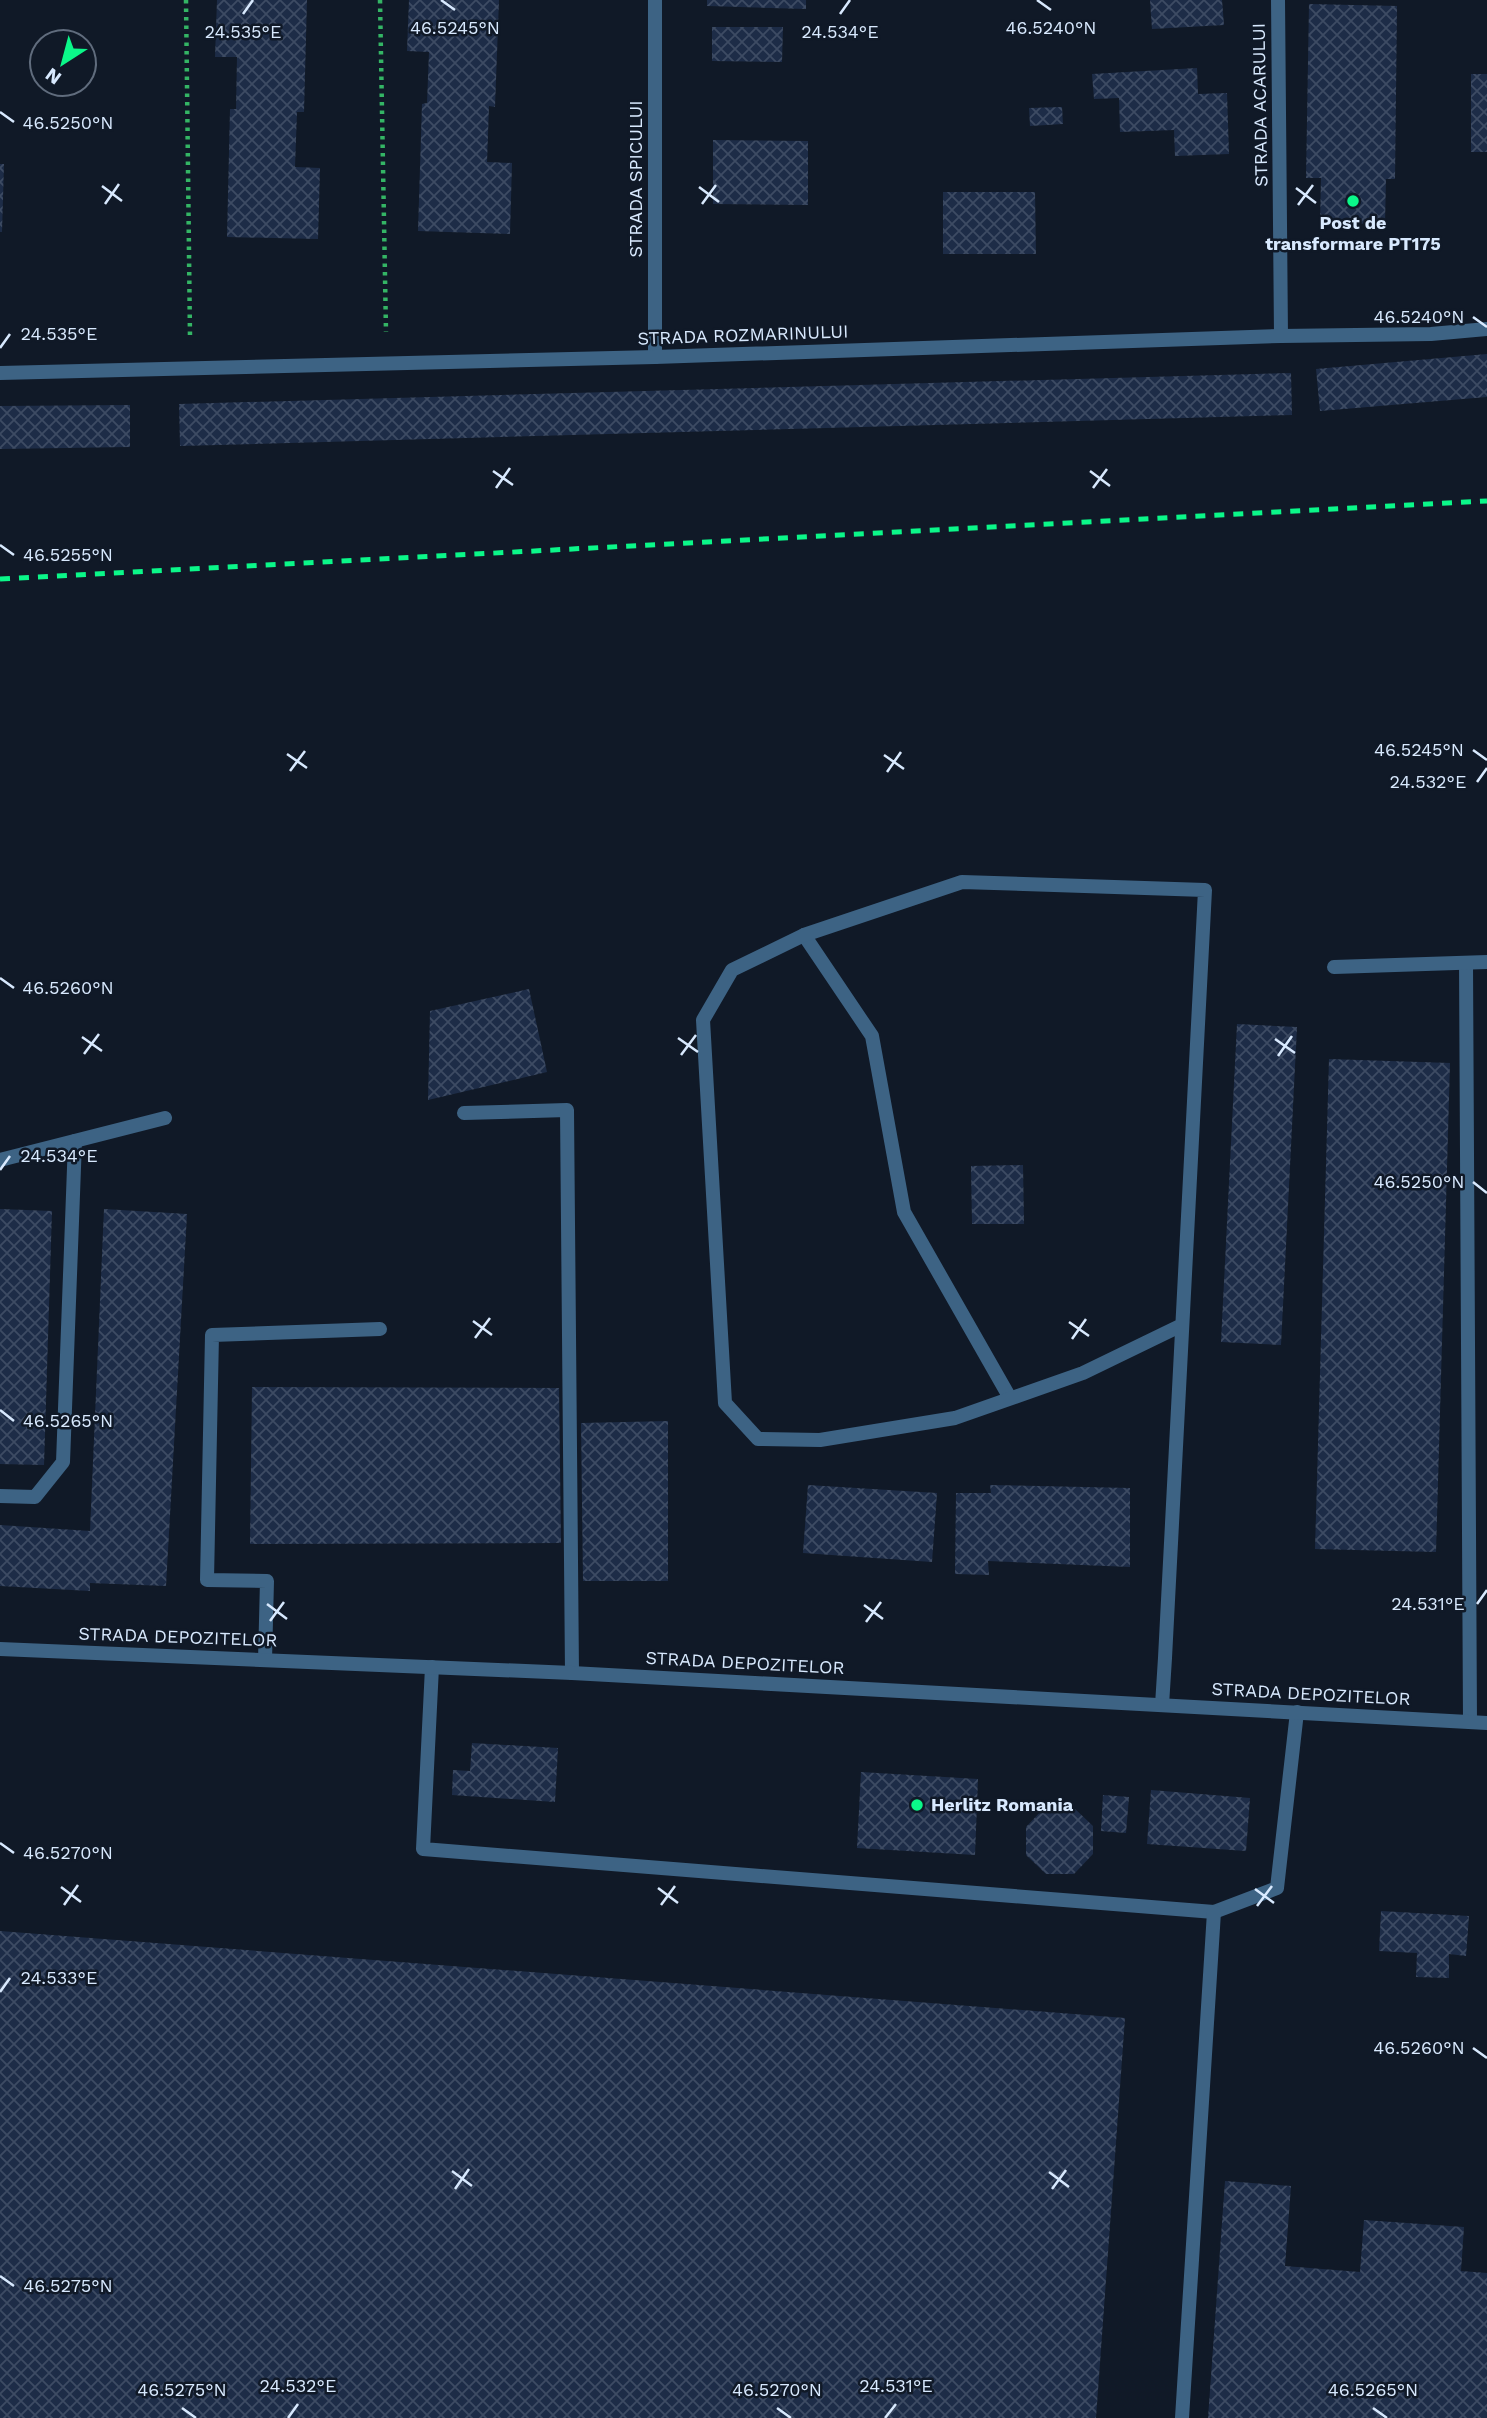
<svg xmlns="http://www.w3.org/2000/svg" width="1487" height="2418" font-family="'Work Sans',sans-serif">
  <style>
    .building { fill: url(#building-cross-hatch) }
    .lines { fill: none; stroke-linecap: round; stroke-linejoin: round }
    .path { stroke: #34b565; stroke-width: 4.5; stroke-dasharray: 3.5 5; stroke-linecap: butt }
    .service { stroke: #3d6384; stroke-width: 14 }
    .minor { stroke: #3d6384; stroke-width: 14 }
    .tertiary { stroke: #3d6384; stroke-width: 14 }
    .rail { stroke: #0bf789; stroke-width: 5; stroke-dasharray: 10 9; stroke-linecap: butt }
    .ticks { fill: none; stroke: #d8e9fe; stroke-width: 2.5 }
    .poi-dot { fill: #0bf789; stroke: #101927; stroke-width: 2.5 }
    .labels { text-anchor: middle; stroke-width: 5; stroke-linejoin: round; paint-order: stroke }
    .street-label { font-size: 18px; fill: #d8e9fe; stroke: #101927 }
    .poi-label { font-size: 18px; font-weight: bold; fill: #d8e9fe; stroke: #101927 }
    .ticks-label { font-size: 18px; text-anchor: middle; fill: #d8e9fe; stroke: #101927; stroke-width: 5; stroke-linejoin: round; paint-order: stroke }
  </style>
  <defs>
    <pattern id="building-cross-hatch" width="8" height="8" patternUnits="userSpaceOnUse" patternTransform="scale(1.75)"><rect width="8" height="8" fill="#1d2c47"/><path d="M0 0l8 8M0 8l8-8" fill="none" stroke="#3d4b63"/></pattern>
  </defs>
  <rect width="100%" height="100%" fill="#101927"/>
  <g class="building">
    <path d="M 217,0 L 307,0 L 304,112 L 297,112 L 295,167 L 320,168 L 318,239 L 227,237 L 230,109 L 236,109 L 237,57 L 215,57 Z"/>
    <path d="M 409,0 L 499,0 L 495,107 L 489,106 L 487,162 L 512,163 L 510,234 L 418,231 L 422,104 L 427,103 L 429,52 L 407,51 Z"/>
    <path d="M 707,0 L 806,0 L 806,9 L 707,6 Z"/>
    <path d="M 1150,0 L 1222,0 L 1224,25 L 1152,29 Z"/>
    <path d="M 1309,4 L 1397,6 L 1395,179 L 1386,179 L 1385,224 L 1320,223 L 1321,178 L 1306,178 Z"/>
    <path d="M 712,27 L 783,27 L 782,62 L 712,61 Z"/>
    <path d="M 1197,68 L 1198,94 L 1227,93 L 1229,154 L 1175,156 L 1174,130 L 1120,132 L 1119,98 L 1094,99 L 1092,74 Z"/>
    <rect x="1471" y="74" width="16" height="78"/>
    <path d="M 1062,107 L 1063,124 L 1030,126 L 1029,108 Z"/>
    <path d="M 713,140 L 808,141 L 808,205 L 713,204 Z"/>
    <path d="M 0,164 L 4,164 L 2,232 L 0,232 Z"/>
    <path d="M 943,192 L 1035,192 L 1036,254 L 943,254 Z"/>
    <path d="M 1487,354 L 1487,397 L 1320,411 L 1316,369 Z"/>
    <path d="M 1291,373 L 1292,415 L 180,446 L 179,404 Z"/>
    <path d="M 130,405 L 130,447 L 0,449 L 0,406 Z"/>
    <path d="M 529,989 L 547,1072 L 428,1100 L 430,1011 Z"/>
    <path d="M 1237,1024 L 1297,1027 L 1281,1345 L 1221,1342 Z"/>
    <path d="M 1329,1059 L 1450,1063 L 1436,1552 L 1315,1549 Z"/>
    <path d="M 1023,1165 L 1024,1224 L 972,1224 L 971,1166 Z"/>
    <path d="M 0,1209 L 52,1211 L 44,1465 L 0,1464 Z"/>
    <path d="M 104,1209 L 187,1214 L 166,1586 L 90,1583 L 90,1591 L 0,1586 L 0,1525 L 90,1531 Z"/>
    <path d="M 252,1387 L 559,1388 L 561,1543 L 250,1544 Z"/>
    <path d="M 668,1421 L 668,1581 L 583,1581 L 581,1423 Z"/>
    <path d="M 808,1485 L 937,1493 L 932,1562 L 803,1553 Z"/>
    <path d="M 990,1485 L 1130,1488 L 1130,1567 L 988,1561 L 989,1575 L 955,1574 L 956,1493 L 991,1493 Z"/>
    <path d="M 472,1743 L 558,1748 L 555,1802 L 452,1795 L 453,1770 L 470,1771 Z"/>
    <path d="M 861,1772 L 978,1779 L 975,1855 L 857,1848 Z"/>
    <path d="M 1151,1790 L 1250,1798 L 1246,1851 L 1147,1844 Z"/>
    <path d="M 1103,1795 L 1129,1797 L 1126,1833 L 1101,1831 Z"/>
    <path d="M 1045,1807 L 1073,1807 L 1093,1826 L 1093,1854 L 1074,1874 L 1046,1874 L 1026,1855 L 1026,1827 Z"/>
    <path d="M 1381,1911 L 1469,1916 L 1466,1956 L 1449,1954 L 1449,1978 L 1416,1977 L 1417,1953 L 1379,1951 Z"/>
    <path d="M 0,1931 L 1125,2018 L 1096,2418 L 0,2418 Z"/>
    <path d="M 1225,2181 L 1291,2186 L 1285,2266 L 1360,2272 L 1364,2220 L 1464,2227 L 1461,2271 L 1487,2273 L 1487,2418 L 1208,2418 Z"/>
  </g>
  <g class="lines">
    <g class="path">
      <path d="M 186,0 L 190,337"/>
      <path d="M 380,0 L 386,332"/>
    </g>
    <g class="service">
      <path d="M 804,935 L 872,1036 L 904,1212 L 1010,1398"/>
      <path d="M 1466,963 L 1470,1722"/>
      <path d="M 1334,967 L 1487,962"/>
      <path d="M 464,1113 L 567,1110 L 572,1673"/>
      <path d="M 0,1160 L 165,1118"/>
      <path d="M 0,1496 L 35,1497 L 63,1462 L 75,1141"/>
      <path d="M 265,1660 L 267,1581 L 207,1580 L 212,1335 L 380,1329"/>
      <path d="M 432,1667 L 423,1849 L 1214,1912 L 1277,1888 L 1297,1712"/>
      <path d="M 1162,1705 L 1165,1658 L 1205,890 L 962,882 L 804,935 L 732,970 L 703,1020 L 725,1403 L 758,1439 L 820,1440 L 955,1418 L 1083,1373 L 1182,1325"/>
      <path d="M 1182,2418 L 1214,1912"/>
    </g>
    <g class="minor">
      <path d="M 655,0 L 655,357"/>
      <path d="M 1278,0 L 1281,336"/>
      <path d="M 0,373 L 655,357 L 1281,336 L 1431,334 L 1487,329"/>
    </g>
    <path class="tertiary" d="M 0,1649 L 572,1673 L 1487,1723"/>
    <path class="rail" d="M 0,579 L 1487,501"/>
  </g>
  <path class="ticks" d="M 441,0 L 455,10M 1037,0 L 1051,10M 243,14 L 253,0M 840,14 L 850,0M 0,112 L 14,122M 102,186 L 122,201M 699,187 L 719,202M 1296,188 L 1316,203M 105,204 L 119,184M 702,204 L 716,185M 1298,205 L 1313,185M 1473,317 L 1487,327M 0,348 L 10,334M 493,471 L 513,485M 1090,471 L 1110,486M 496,488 L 510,468M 1093,488 L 1107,469M 0,545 L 14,555M 1473,750 L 1487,760M 287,754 L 307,768M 884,755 L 904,769M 290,771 L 305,751M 887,772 L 901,752M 1477,782 L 1487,768M 0,978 L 14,988M 82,1037 L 102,1051M 678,1038 L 698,1052M 1275,1039 L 1295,1053M 84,1054 L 99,1034M 681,1055 L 696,1035M 1278,1056 L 1292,1036M 0,1170 L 10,1156M 1473,1182 L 1487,1193M 473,1321 L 492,1335M 1069,1322 L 1089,1336M 475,1338 L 490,1318M 1072,1339 L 1086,1319M 0,1410 L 14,1421M 267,1604 L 287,1619M 1477,1604 L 1487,1590M 864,1605 L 883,1619M 270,1621 L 284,1602M 866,1622 L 881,1602M 0,1843 L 14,1853M 61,1887 L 81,1902M 658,1888 L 678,1903M 1255,1889 L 1274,1903M 64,1905 L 78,1885M 661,1905 L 675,1886M 1257,1906 L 1272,1886M 0,1992 L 10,1978M 1473,2048 L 1487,2058M 452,2171 L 472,2186M 1049,2172 L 1069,2187M 455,2189 L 469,2169M 1052,2189 L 1066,2170M 0,2276 L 14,2286M 182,2408 L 196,2418M 777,2408 L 791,2418M 1373,2408 L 1387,2418M 288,2418 L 298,2404M 885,2418 L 896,2404"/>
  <g class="poi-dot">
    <circle cx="1353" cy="201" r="7"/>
    <circle cx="917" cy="1805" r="7"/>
  </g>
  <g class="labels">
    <g class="street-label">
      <text transform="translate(1260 105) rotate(-91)" y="6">STRADA ACARULUI</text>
      <text transform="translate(636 179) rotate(-90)" y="6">STRADA SPICULUI</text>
      <text transform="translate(743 335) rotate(-2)" y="6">STRADA ROZMARINULUI</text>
      <text transform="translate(178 1637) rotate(2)" y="6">STRADA DEPOZITELOR</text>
      <text transform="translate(745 1663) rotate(3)" y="6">STRADA DEPOZITELOR</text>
      <text transform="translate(1311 1694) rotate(3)" y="6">STRADA DEPOZITELOR</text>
    </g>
    <g class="poi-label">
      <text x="1353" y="229">Post de<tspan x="1353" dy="21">transformare PT175</tspan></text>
      <text x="931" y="1811" text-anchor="start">Herlitz Romania</text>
    </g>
  </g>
  <g class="ticks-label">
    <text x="455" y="34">46.5245°N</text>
    <text x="1051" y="34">46.5240°N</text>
    <text x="243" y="38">24.535°E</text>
    <text x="840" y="38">24.534°E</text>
    <text x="68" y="129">46.5250°N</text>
    <text x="1419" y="323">46.5240°N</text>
    <text x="59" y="340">24.535°E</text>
    <text x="68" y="561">46.5255°N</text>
    <text x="1419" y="756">46.5245°N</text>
    <text x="1428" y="788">24.532°E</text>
    <text x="68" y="994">46.5260°N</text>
    <text x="59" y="1162">24.534°E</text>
    <text x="1419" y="1188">46.5250°N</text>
    <text x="68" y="1427">46.5265°N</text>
    <text x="1428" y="1610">24.531°E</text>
    <text x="68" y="1859">46.5270°N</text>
    <text x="59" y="1984">24.533°E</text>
    <text x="1419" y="2054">46.5260°N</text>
    <text x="68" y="2292">46.5275°N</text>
    <text x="298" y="2392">24.532°E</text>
    <text x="896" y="2392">24.531°E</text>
    <text x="182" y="2396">46.5275°N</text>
    <text x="777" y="2396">46.5270°N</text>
    <text x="1373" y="2396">46.5265°N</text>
  </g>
  <g transform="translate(63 63) rotate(216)"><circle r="33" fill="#101927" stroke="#606c7d" stroke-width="2"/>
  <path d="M0-5L12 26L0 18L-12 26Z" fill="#0bf789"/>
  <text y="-10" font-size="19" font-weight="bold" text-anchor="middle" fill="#d8e9fe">N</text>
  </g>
</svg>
